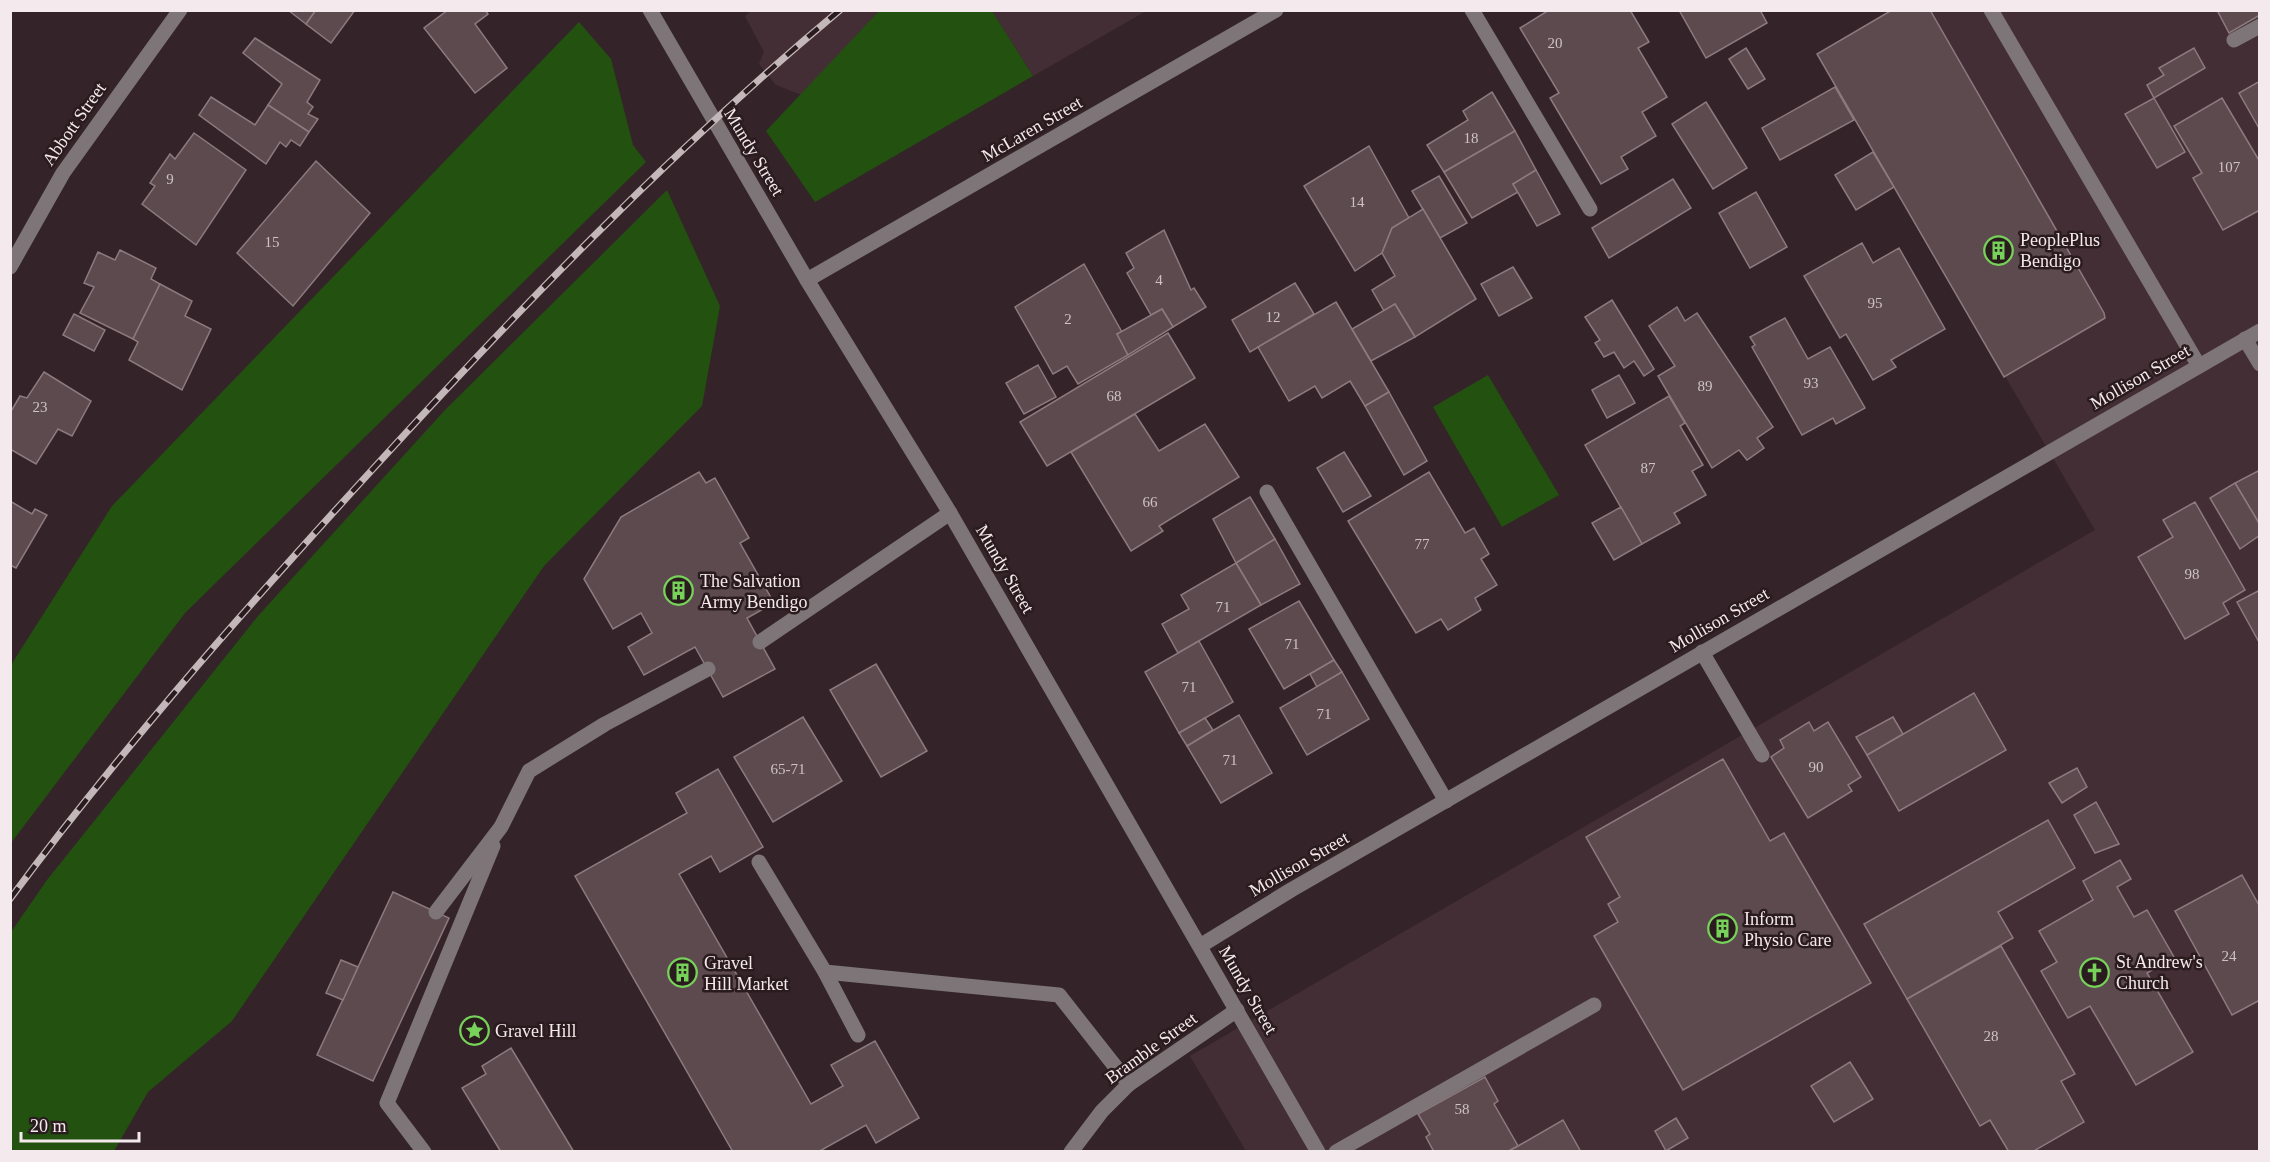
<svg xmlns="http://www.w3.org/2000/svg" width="2270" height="1162" font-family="Georgia,serif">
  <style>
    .built { fill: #442e35 }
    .green { fill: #225110 }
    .building { fill: #5c4a4f; stroke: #8d7a80; stroke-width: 1.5 }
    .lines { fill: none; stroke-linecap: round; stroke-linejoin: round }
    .minor { stroke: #7d7577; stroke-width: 15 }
    .rail-casing { stroke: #c3b7ba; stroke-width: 7 }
    .rail { stroke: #2a1b1f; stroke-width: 4.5; stroke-dasharray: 14; stroke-linecap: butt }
    .labels { text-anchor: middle; stroke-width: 5; stroke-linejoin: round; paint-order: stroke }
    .number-label { font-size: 15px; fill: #cec1c5 }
    .street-label { font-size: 18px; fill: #f4e9ec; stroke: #2a1b1f }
    .poi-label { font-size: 18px; fill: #f4e9ec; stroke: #2a1b1f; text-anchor: start }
  </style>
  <rect width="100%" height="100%" fill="#342429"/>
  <g class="built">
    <path d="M 751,11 L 751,10 L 879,11 L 802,95 L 776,85 L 759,64 L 764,52 L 745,16 Z"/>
    <path d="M 992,11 L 1146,11 L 1033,76 Z"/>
    <path d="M 1892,11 L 2259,11 L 2259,1151 L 1246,1151 L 1190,1056 L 2095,530 L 1817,54 Z"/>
  </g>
  <g class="green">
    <path d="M 879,11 L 992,11 L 1033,76 L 815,202 L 766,131 Z"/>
    <path d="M 579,22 L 611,59 L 633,145 L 646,162 L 185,613 L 11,843 L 11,665 L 112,506 Z"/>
    <path d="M 667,190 L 720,306 L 702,406 L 544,566 L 232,1021 L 148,1092 L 114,1151 L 11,1151 L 11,932 L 47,880 L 258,616 L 444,411 Z"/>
    <path d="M 1488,375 L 1559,495 L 1502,527 L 1433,407 Z"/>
  </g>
  <g class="building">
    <path d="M 288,10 L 316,10 L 306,24 Z"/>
    <path d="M 316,10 L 355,10 L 331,43 L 306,24 Z"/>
    <path d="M 448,10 L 485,10 L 488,14 L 475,24 L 507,68 L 475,93 L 424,28 Z"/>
    <path d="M 1549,10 L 1630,10 L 1649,42 L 1638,48 L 1667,97 L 1642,112 L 1656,136 L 1621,157 L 1628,169 L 1601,184 L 1550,98 L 1559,93 L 1520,28 Z"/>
    <path d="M 1679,10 L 1760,10 L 1767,23 L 1706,58 Z"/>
    <path d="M 1892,10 L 1930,10 L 2104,313 L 2105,318 L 2004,377 L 1817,54 Z"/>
    <path d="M 2217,10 L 2260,10 L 2260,15 L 2229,33 Z"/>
    <path d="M 255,38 L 320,80 L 307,102 L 313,107 L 308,114 L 318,119 L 309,132 L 268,105 L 282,84 L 243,53 Z"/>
    <path d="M 1746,48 L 1765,79 L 1748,89 L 1729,59 Z"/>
    <path d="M 2194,48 L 2205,68 L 2154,98 L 2147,85 L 2164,75 L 2159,68 Z"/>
    <path d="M 2260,81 L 2260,130 L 2239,93 Z"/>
    <path d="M 1835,87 L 1854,120 L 1780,160 L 1762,128 Z"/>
    <path d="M 1492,92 L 1515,131 L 1444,172 L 1427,145 L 1468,120 L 1463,111 Z"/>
    <path d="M 211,97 L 255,125 L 268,105 L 309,132 L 300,146 L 291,140 L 286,147 L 280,142 L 266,164 L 199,115 Z"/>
    <path d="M 2154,98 L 2185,152 L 2157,168 L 2125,114 Z"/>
    <path d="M 2222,98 L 2260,162 L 2260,210 L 2223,230 L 2193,178 L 2202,173 L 2174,126 Z"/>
    <path d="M 1706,102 L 1747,168 L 1713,189 L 1672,124 Z"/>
    <path d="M 1515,131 L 1536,170 L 1513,184 L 1518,192 L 1472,218 L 1444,172 Z"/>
    <path d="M 194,133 L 246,170 L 196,245 L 142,204 L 155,186 L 150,183 L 170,154 L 175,159 Z"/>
    <path d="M 1369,146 L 1409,218 L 1392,228 L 1382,253 L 1355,271 L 1304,186 Z"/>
    <path d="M 1873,152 L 1894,187 L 1856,210 L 1835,175 Z"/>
    <path d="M 316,161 L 370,213 L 293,306 L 237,253 Z"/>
    <path d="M 1536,170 L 1560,214 L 1537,226 L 1513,184 Z"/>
    <path d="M 1439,176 L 1467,223 L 1440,238 L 1412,191 Z"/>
    <path d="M 1673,179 L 1691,208 L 1609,258 L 1592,228 Z"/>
    <path d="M 1756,192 L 1787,247 L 1750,268 L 1719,213 Z"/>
    <path d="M 1423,209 L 1476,299 L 1415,337 L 1395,304 L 1384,311 L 1372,290 L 1395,276 L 1382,253 L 1392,228 Z"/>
    <path d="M 1164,230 L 1191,290 L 1194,288 L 1206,307 L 1173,327 L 1162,309 L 1151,315 L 1127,273 L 1134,268 L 1126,253 Z"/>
    <path d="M 1862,243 L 1873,263 L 1899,248 L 1945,329 L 1891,360 L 1896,367 L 1873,380 L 1846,334 L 1840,338 L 1804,276 Z"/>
    <path d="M 120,250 L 156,268 L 151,279 L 160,284 L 133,339 L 80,313 L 94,287 L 84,283 L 98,252 L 115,260 Z"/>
    <path d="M 1084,264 L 1122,332 L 1117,334 L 1128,355 L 1078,384 L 1067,366 L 1053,374 L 1015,307 Z"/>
    <path d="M 1513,267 L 1532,298 L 1499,316 L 1481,284 Z"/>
    <path d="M 1295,283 L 1314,314 L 1250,352 L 1232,320 Z"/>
    <path d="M 160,284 L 192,301 L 185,316 L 211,329 L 182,390 L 129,360 L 138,342 L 133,339 Z"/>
    <path d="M 1612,300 L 1654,369 L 1644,376 L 1634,361 L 1624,368 L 1614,352 L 1604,357 L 1595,343 L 1600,340 L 1585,317 Z"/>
    <path d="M 1336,302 L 1389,392 L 1365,406 L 1350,381 L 1322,398 L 1315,386 L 1289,401 L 1258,347 Z"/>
    <path d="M 1395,304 L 1415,337 L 1371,361 L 1352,329 Z"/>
    <path d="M 1677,307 L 1685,321 L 1697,313 L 1773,427 L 1757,438 L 1764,448 L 1747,460 L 1739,450 L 1712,468 L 1658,376 L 1675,366 L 1649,326 Z"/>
    <path d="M 1162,309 L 1173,327 L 1128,355 L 1117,334 Z"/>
    <path d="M 74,314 L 105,330 L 94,351 L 63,335 Z"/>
    <path d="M 1785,318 L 1808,359 L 1830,347 L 1865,408 L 1836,424 L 1833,418 L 1802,435 L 1752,347 L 1755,345 L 1750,337 Z"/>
    <path d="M 1168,333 L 1195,378 L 1047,466 L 1020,422 Z"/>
    <path d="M 1038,365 L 1056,397 L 1024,414 L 1006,383 Z"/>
    <path d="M 44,372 L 91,401 L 72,436 L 58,429 L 36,464 L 10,449 L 10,413 L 20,396 L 27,398 Z"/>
    <path d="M 1619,375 L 1635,403 L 1607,418 L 1592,390 Z"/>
    <path d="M 1389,392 L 1427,461 L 1404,475 L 1365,406 Z"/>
    <path d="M 1669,396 L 1685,423 L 1680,426 L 1703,465 L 1692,471 L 1706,495 L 1674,513 L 1680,523 L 1642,544 L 1585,445 Z"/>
    <path d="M 1135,414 L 1159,451 L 1205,424 L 1239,477 L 1159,526 L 1163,531 L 1131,551 L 1071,452 Z"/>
    <path d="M 1344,452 L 1371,496 L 1343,512 L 1317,468 Z"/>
    <path d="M 2260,470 L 2260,525 L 2235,483 Z"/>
    <path d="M 699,472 L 706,483 L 715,478 L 749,538 L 740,543 L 774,603 L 747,618 L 775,669 L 723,697 L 695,647 L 644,675 L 628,647 L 652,633 L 641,613 L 613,629 L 584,579 L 621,517 Z"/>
    <path d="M 1429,472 L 1465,533 L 1474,528 L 1489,554 L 1481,559 L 1497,585 L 1475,598 L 1481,610 L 1448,630 L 1441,619 L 1416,633 L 1348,521 Z"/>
    <path d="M 2235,483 L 2260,525 L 2260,535 L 2240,549 L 2210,498 Z"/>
    <path d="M 1250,497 L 1275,539 L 1236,563 L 1213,519 Z"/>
    <path d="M 10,501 L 32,514 L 35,509 L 47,515 L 16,568 L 10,565 Z"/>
    <path d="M 2195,502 L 2245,590 L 2223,603 L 2229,614 L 2185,639 L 2138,557 L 2173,537 L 2163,520 Z"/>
    <path d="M 1621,507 L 1642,544 L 1614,560 L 1592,523 Z"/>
    <path d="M 1275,539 L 1300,584 L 1261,605 L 1236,563 Z"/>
    <path d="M 1236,563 L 1261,605 L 1178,653 L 1162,624 L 1189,609 L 1181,595 Z"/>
    <path d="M 2260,590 L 2260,644 L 2237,602 Z"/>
    <path d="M 1299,601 L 1334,660 L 1284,689 L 1249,629 Z"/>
    <path d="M 1199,641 L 1233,702 L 1179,733 L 1145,672 Z"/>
    <path d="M 1334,660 L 1342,672 L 1317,687 L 1310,674 Z"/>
    <path d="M 876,664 L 927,751 L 881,777 L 830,690 Z"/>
    <path d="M 1342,672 L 1369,719 L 1307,755 L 1280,708 Z"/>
    <path d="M 1974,693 L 2006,750 L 1899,811 L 1867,755 Z"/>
    <path d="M 1239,715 L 1272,773 L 1221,803 L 1187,746 Z"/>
    <path d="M 803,717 L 842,781 L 773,822 L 734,757 Z"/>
    <path d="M 1893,717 L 1903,734 L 1867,755 L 1856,737 Z"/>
    <path d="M 1205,718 L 1213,730 L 1187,746 L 1179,733 Z"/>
    <path d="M 1809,722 L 1814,731 L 1828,722 L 1861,777 L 1848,785 L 1852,791 L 1808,818 L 1771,757 L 1784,748 L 1780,740 Z"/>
    <path d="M 1723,759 L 1770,841 L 1784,833 L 1871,983 L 1683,1090 L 1594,936 L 1618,922 L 1608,904 L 1620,897 L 1586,837 Z"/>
    <path d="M 2077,768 L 2087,787 L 2062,803 L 2049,783 Z"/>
    <path d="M 718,769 L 763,847 L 720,872 L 711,856 L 679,874 L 811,1104 L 843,1086 L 831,1065 L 875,1041 L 919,1118 L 876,1143 L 866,1125 L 818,1152 L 733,1152 L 575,876 L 687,813 L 676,793 Z"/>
    <path d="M 2096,802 L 2119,844 L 2095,853 L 2074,815 Z"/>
    <path d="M 2048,820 L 2075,868 L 1998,912 L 2013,938 L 1907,999 L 1864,924 Z"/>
    <path d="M 2120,860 L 2131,879 L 2117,887 L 2134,917 L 2147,910 L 2174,957 L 2147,973 L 2193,1052 L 2136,1085 L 2090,1006 L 2068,1018 L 2041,971 L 2057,962 L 2039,931 L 2093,900 L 2083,881 Z"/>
    <path d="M 2242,875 L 2260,907 L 2260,1000 L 2232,1015 L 2175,911 Z"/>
    <path d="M 393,892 L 449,918 L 373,1081 L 317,1055 Z"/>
    <path d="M 2001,946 L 2075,1074 L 2061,1081 L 2084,1122 L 2032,1152 L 2009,1152 L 1990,1120 L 1980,1126 L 1907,999 Z"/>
    <path d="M 341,960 L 358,967 L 343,1000 L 326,993 Z"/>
    <path d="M 511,1048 L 574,1152 L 501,1152 L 462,1088 L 486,1074 L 482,1066 Z"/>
    <path d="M 1850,1062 L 1873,1099 L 1834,1122 L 1811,1086 Z"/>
    <path d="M 1485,1077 L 1498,1101 L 1494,1104 L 1518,1146 L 1507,1152 L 1434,1152 L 1426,1137 L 1430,1134 L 1418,1114 Z"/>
    <path d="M 1676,1118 L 1688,1138 L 1666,1151 L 1655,1131 Z"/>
    <path d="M 1563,1120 L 1581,1152 L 1507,1152 L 1518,1146 Z"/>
  </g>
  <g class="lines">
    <g class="minor">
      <path d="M 650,10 L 807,280 L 950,513 L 1318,1152"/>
      <path d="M 1472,10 L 1590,209"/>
      <path d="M 1991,10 L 2199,366"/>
      <path d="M 2234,40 L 2260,26"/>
      <path d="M 10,267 L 63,173 L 180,10"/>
      <path d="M 807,280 L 1276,10"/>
      <path d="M 2245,339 L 2260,364"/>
      <path d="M 1267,492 L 1446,801"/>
      <path d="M 760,642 L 950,513"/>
      <path d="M 1702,652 L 1762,755"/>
      <path d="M 759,862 L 825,972 L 858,1035"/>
      <path d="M 436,912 L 501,827 L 529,771 L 605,724 L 708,669"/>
      <path d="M 1200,946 L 1291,890 L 2260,331"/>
      <path d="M 825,972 L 1059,995 L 1129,1084"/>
      <path d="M 424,1152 L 387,1103 L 493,846"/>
      <path d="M 1071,1152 L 1102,1111 L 1129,1084 L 1237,1010"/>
      <path d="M 1336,1152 L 1594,1005"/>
    </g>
    <defs>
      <path id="rail" d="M 10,899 C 118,753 238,617 361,482 C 512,316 667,154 840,10"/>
    </defs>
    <use href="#rail" class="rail-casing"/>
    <use href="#rail" class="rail"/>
  </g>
  <defs>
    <symbol id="building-ring" viewBox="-11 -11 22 22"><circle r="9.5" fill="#2a1b1f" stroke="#77d259" stroke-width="1.5"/><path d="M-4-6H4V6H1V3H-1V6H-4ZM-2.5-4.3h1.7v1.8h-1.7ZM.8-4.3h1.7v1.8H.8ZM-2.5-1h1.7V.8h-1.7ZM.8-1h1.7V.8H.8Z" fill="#77d259"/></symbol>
    <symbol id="church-ring" viewBox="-11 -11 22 22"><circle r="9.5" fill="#2a1b1f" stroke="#77d259" stroke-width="1.5"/><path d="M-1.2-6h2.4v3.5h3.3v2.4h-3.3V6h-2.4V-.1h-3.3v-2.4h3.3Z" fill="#77d259"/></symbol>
    <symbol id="sight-ring" viewBox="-11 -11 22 22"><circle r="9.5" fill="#2a1b1f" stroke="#77d259" stroke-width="1.5"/><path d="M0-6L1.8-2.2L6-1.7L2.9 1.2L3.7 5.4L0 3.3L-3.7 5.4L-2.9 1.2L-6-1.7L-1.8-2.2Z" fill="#77d259"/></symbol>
  </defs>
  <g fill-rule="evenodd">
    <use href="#building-ring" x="1982" y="234" width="33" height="33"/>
    <use href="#building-ring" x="662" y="574" width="33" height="33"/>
    <use href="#building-ring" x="1706" y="912" width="33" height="33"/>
    <use href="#church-ring" x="2078" y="956" width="33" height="33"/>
    <use href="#building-ring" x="666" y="956" width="33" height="33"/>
    <use href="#sight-ring" x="458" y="1014" width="33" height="33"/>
  </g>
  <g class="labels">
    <g class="number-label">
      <text x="1555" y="48">20</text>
      <text x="1471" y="143">18</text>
      <text x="2229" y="172">107</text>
      <text x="170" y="184">9</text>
      <text x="1357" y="207">14</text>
      <text x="272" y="247">15</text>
      <text x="1159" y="285">4</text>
      <text x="1875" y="308">95</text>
      <text x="1273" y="322">12</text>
      <text x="1068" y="324">2</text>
      <text x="1811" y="388">93</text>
      <text x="1705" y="391">89</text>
      <text x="1114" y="401">68</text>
      <text x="40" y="412">23</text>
      <text x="1648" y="473">87</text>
      <text x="1150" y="507">66</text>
      <text x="1422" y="549">77</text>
      <text x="2192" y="579">98</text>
      <text x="1223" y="612">71</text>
      <text x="1292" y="649">71</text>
      <text x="1189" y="692">71</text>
      <text x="1324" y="719">71</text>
      <text x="1230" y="765">71</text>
      <text x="1816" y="772">90</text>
      <text x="788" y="774">65-71</text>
      <text x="2229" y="961">24</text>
      <text x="1991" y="1041">28</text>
      <text x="1462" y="1114">58</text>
    </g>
    <g class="street-label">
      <text transform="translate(74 124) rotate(-55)" y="6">Abbott Street</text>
      <text transform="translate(1032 129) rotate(-30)" y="6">McLaren Street</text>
      <text transform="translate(754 152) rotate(59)" y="6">Mundy Street</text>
      <text transform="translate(2140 377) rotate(-30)" y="6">Mollison Street</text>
      <text transform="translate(1005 569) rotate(60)" y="6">Mundy Street</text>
      <text transform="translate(1719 620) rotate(-30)" y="6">Mollison Street</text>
      <text transform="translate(1299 864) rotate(-30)" y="6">Mollison Street</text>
      <text transform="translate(1248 990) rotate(60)" y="6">Mundy Street</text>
      <text transform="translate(1151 1048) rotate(-36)" y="6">Bramble Street</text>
    </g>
    <g class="poi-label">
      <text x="2020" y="246">PeoplePlus<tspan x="2020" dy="21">Bendigo</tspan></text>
      <text x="700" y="587">The Salvation<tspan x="700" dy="21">Army Bendigo</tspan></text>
      <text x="1744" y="925">Inform<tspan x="1744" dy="21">Physio Care</tspan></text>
      <text x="2116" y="968">St Andrew's<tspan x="2116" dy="21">Church</tspan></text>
      <text x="704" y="969">Gravel<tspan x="704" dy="21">Hill Market</tspan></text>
      <text x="495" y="1037">Gravel Hill</text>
    </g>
  </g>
  <rect width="2270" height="1162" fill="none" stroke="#f4e9ec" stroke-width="24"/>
  <path d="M21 1132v9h118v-9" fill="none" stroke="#f4e9ec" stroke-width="3"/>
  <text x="30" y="1132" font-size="18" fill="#f4e9ec" stroke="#2a1b1f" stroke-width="4.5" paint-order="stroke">20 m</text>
</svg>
